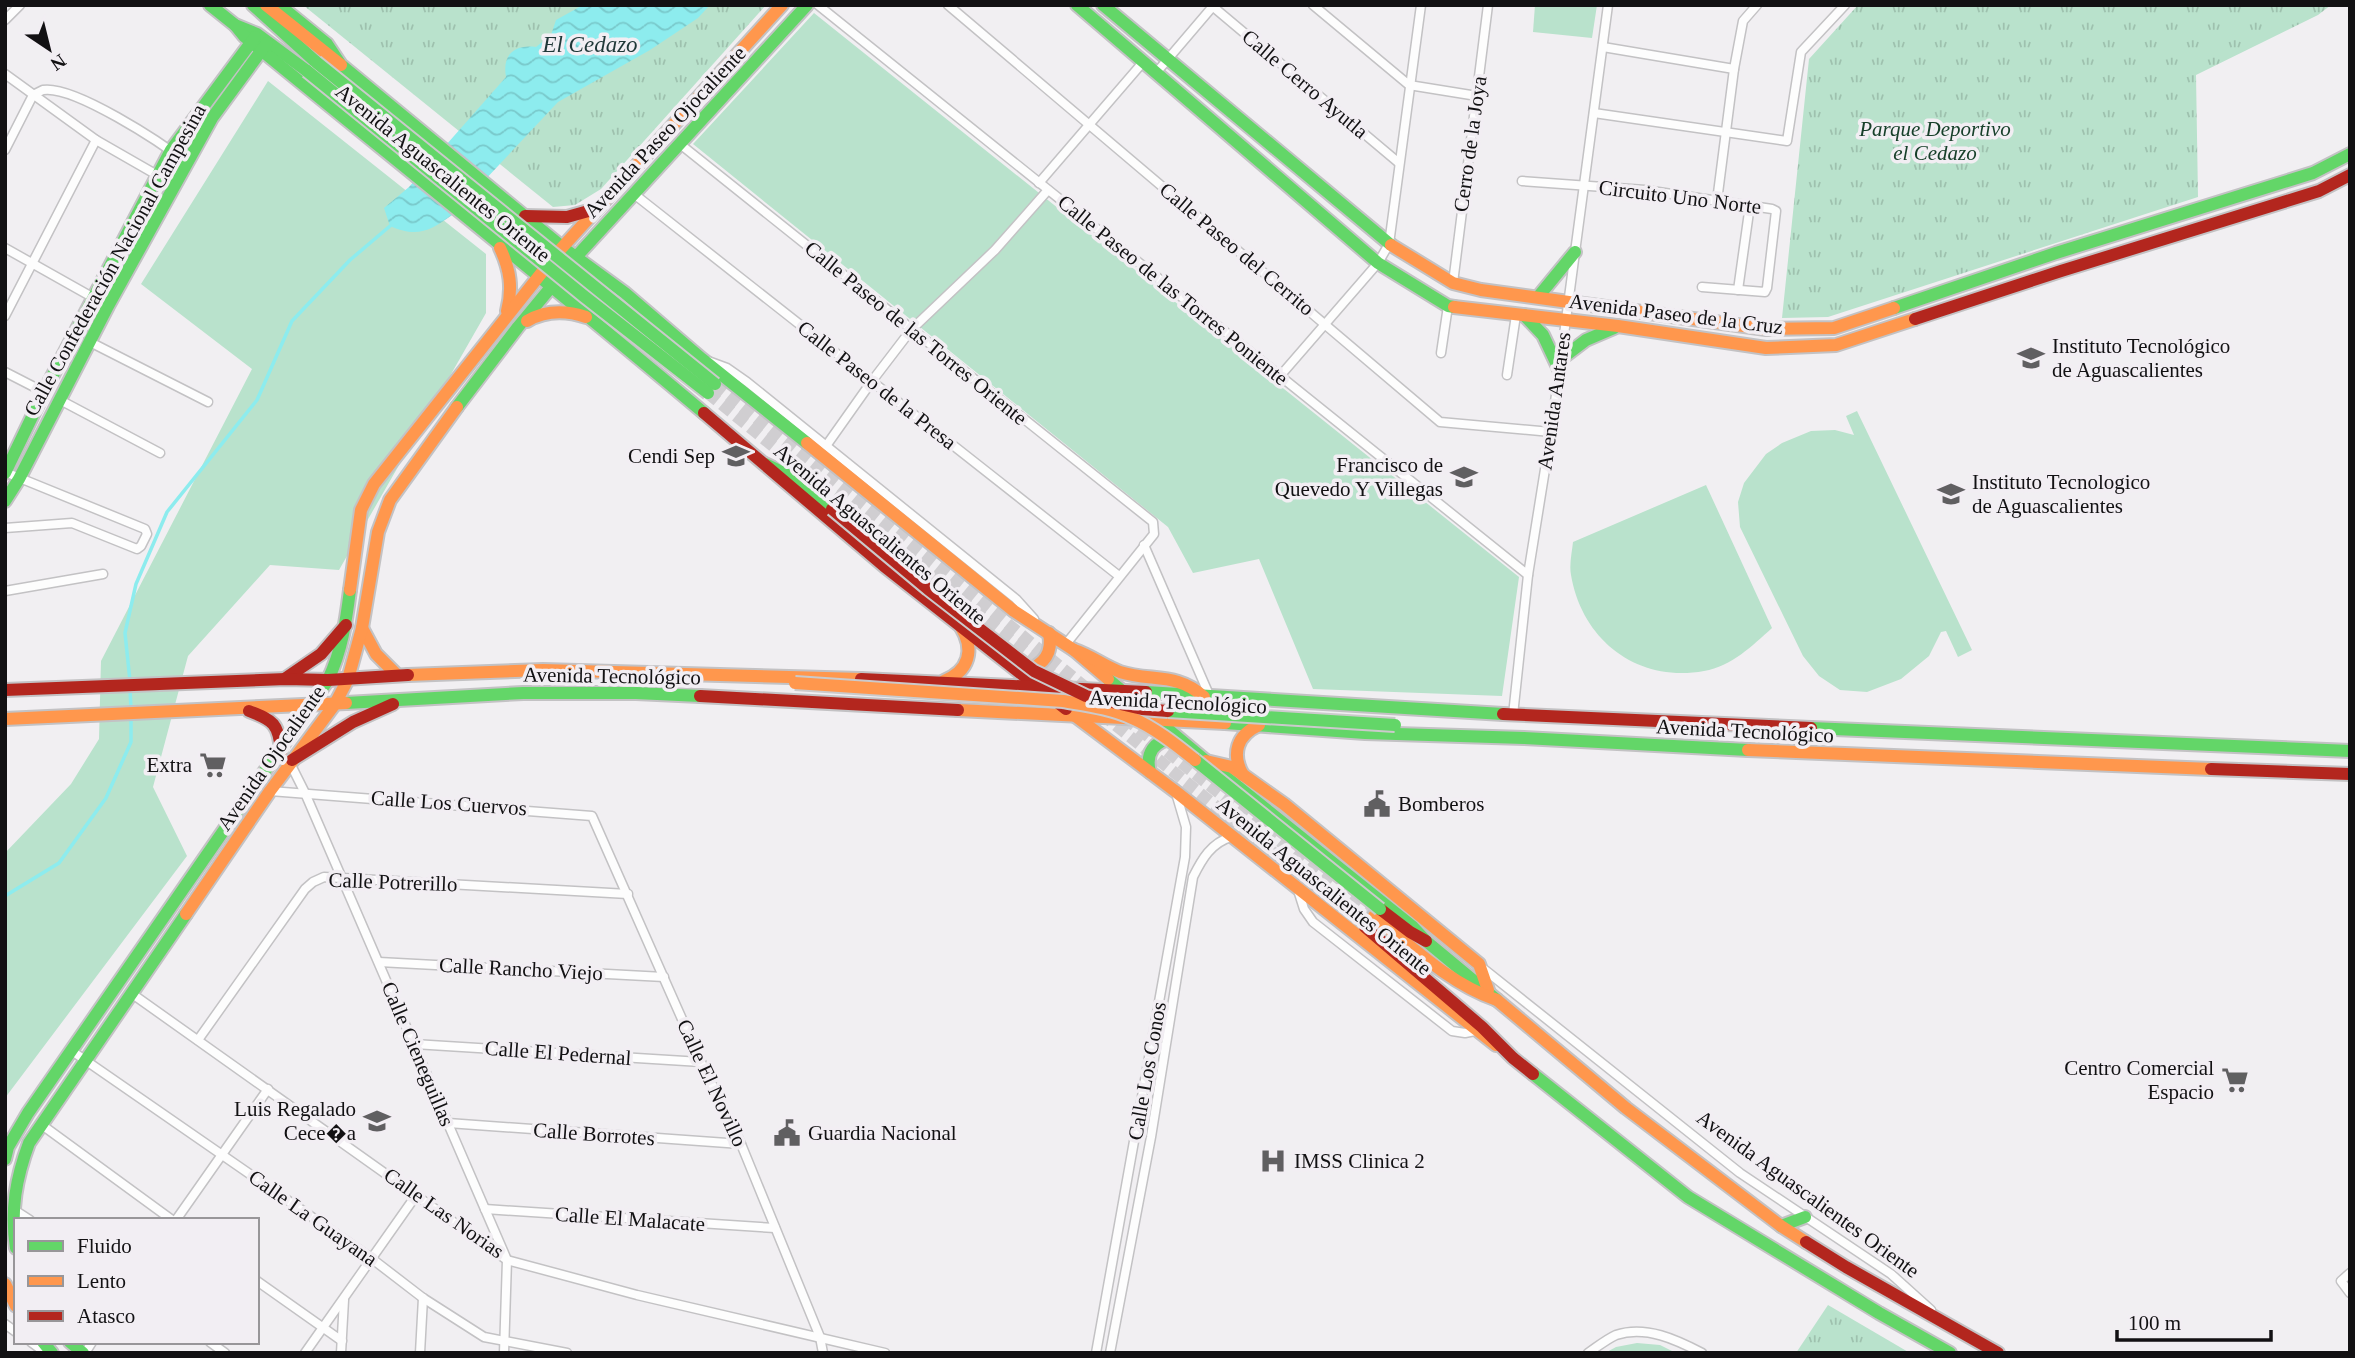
<svg xmlns="http://www.w3.org/2000/svg" width="2355" height="1358" font-family="'Times New Roman',serif">
  <style>
    .grass { fill: #b9e2cc }
    .park { fill: url(#park-tufts) }
    .water { fill: url(#water-waves) }
    .lines { fill: none; stroke-linecap: round; stroke-linejoin: round }
    .stream { stroke: #8decee; stroke-width: 3.5 }
    .primary-tunnel { stroke: #d0ced1; stroke-width: 12; stroke-dasharray: 12 6; stroke-linecap: butt }
    .street-casing { stroke: #c3c2c4; stroke-width: 11 }
    .fast-casing { stroke: #c3c2c4; stroke-width: 16 }
    .slow-casing { stroke: #c3c2c4; stroke-width: 16 }
    .jam-casing { stroke: #c3c2c4; stroke-width: 16 }
    .street { stroke: #fdfdfd; stroke-width: 8 }
    .fast { stroke: #63d668; stroke-width: 12 }
    .slow { stroke: #ff974d; stroke-width: 12 }
    .jam { stroke: #b3261e; stroke-width: 12 }
    .fast-bridge-casing { stroke: #cbcacb; stroke-width: 16; stroke-linecap: butt }
    .slow-bridge-casing { stroke: #cbcacb; stroke-width: 16; stroke-linecap: butt }
    .jam-bridge-casing { stroke: #cbcacb; stroke-width: 16; stroke-linecap: butt }
    .fast-bridge { stroke: #63d668; stroke-width: 12 }
    .slow-bridge { stroke: #ff974d; stroke-width: 12 }
    .jam-bridge { stroke: #b3261e; stroke-width: 12 }
    .labels { text-anchor: middle; stroke-width: 7; stroke-linejoin: round; paint-order: stroke }
    .street-label { font-size: 21px; fill: #121113; stroke: #f2eef3 }
    .park-label { font-size: 21px; font-style: italic; fill: #17402a; stroke: #f2eef3 }
    .poi-label { font-size: 21px; fill: #121113; stroke: #f2eef3; text-anchor: start }
    .water-label { font-size: 23px; font-style: italic; fill: #1f3737; stroke: #f2eef3 }
  </style>
  <defs>
    <pattern id="park-tufts" width="24" height="20" patternUnits="userSpaceOnUse" patternTransform="scale(1.75)"><rect width="24" height="20" fill="#b9e2cc"/><path d="M3 7l-1-3M5 7V3M7 7l1-3M15 17l-1-3M17 17v-4M19 17l1-3" fill="none" stroke="#9ec1ae"/></pattern>
    <pattern id="water-waves" width="16" height="10" patternUnits="userSpaceOnUse" patternTransform="scale(1.75)"><rect width="16" height="10" fill="#8decee"/><path d="M0 5q4-4 8 0t8 0" fill="none" stroke="#79c9cb"/></pattern>
  </defs>
  <rect width="100%" height="100%" fill="#f1eff2"/>
  <g class="grass">
    <path d="M 1535,5 L 1597,5 L 1592,38 L 1533,32 Z"/>
    <path d="M 814,13 L 1519,577 L 1502,696 L 1313,689 L 1259,559 L 1193,573 L 1168,527 L 693,144 Z"/>
    <path d="M 268,81 L 486,254 L 486,313 L 339,570 L 270,565 L 188,656 L 153,787 L 187,856 L 5,1098 L 5,853 L 71,784 L 99,739 L 101,661 L 252,369 L 141,284 Z"/>
    <path d="M 1857,411 L 1972,650 L 1958,657 L 1946,631 L 1941,632 L 1929,656 L 1901,679 L 1867,692 L 1840,690 L 1819,676 L 1803,656 L 1740,527 L 1738,502 L 1744,483 L 1766,454 L 1782,443 L 1811,431 L 1835,430 L 1854,435 L 1846,416 Z"/>
    <path d="M 1706,485 L 1772,628 C 1752,646 1732,666 1704,671 C 1637,683 1582,640 1571,575 C 1569,565 1572,552 1573,542 Z"/>
  </g>
  <g class="park">
    <path d="M 303,5 L 766,5 L 601,189 L 575,205 L 553,207 Z"/>
    <path d="M 1858,5 L 2331,5 L 2318,15 L 2196,75 L 2198,197 L 1828,317 L 1782,318 L 1809,59 Z"/>
    <path d="M 1828,1305 L 1910,1353 L 1796,1353 Z"/>
    <path d="M 1637,1343 L 1660,1345 L 1676,1353 L 1605,1353 L 1616,1347 Z"/>
  </g>
  <path class="water" d="M 583,5 L 710,5 L 698,18 L 650,50 L 558,102 L 452,215 C 430,231 417,238 390,226 L 384,208 L 409,187 L 506,77 C 502,55 514,44 536,47 L 551,35 L 556,20 Z"/>
  <g class="lines">
    <g class="stream">
      <path d="M 130,681 L 125,633 L 136,584 L 167,512 L 257,400 L 292,321 L 350,260 L 390,226"/>
      <path d="M 130,689 L 131,709"/>
      <path d="M 5,896 L 59,863 L 106,798 L 131,742 L 131,717"/>
    </g>
    <g class="primary-tunnel">
      <path d="M 715,384 L 1091,692"/>
      <path d="M 708,393 L 1061,681"/>
      <path d="M 1102,714 L 1365,927"/>
      <path d="M 1125,718 L 1374,916"/>
    </g>
    <defs>
      <g id="street">
        <path d="M 818,5 L 1528,575"/>
        <path d="M 948,5 L 1440,422 L 1551,432"/>
        <path d="M 1211,5 L 1399,163"/>
        <path d="M 1313,5 L 1409,85 L 1477,96"/>
        <path d="M 5,20 L 20,5"/>
        <path d="M 1603,47 L 1734,69"/>
        <path d="M 1156,73 L 1214,5"/>
        <path d="M 5,74 L 96,140 L 157,175"/>
        <path d="M 1594,113 L 1787,141 L 1801,52 L 1845,5"/>
        <path d="M 680,144 L 1153,522 L 1154,534 L 1066,644"/>
        <path d="M 5,150 L 33,95 C 35,94 41,91 43,90 C 74,85 162,143 187,163"/>
        <path d="M 1522,181 L 1645,190 L 1772,209 L 1776,211 L 1767,288 L 1765,292 L 1702,287"/>
        <path d="M 1039,183 L 1144,61"/>
        <path d="M 634,194 L 1119,576"/>
        <path d="M 1717,201 L 1734,69 L 1743,21 L 1757,5"/>
        <path d="M 5,248 L 108,306"/>
        <path d="M 1453,283 L 1488,5"/>
        <path d="M 1738,290 L 1750,205"/>
        <path d="M 5,316 L 96,140"/>
        <path d="M 90,342 L 208,402"/>
        <path d="M 1441,353 L 1448,306"/>
        <path d="M 708,361 L 727,368 L 747,382 L 1016,599 L 1034,619"/>
        <path d="M 5,372 L 44,392"/>
        <path d="M 1507,375 L 1516,315"/>
        <path d="M 1280,376 L 1378,263 L 1389,244 L 1421,5"/>
        <path d="M 60,400 L 160,453"/>
        <path d="M 826,446 L 872,381 L 911,330 L 995,250 L 1048,190"/>
        <path d="M 5,472 L 145,529 L 147,534 L 141,546 L 137,549 L 72,523 L 5,528"/>
        <path d="M 1144,545 L 1210,697"/>
        <path d="M 5,591 L 103,574"/>
        <path d="M 1513,715 L 1528,575 L 1551,432 L 1608,5"/>
        <path d="M 290,763 L 305,793 L 507,1260 L 504,1353"/>
        <path d="M 270,791 L 592,816 L 701,1062 L 741,1144 L 820,1337 L 823,1353"/>
        <path d="M 1298,890 L 1304,909 L 1313,922 L 1452,1031 L 1465,1033 L 1475,1031"/>
        <path d="M 379,962 L 664,977"/>
        <path d="M 1480,966 L 1740,1173 L 1891,1274 L 1931,1310"/>
        <path d="M 131,993 L 507,1260 L 637,1295 L 885,1353"/>
        <path d="M 198,1040 L 305,889 L 313,882 L 324,877 L 628,894"/>
        <path d="M 414,1044 L 701,1062"/>
        <path d="M 72,1051 L 371,1258 L 423,1298 L 484,1337 L 567,1353"/>
        <path d="M 448,1123 L 741,1144"/>
        <path d="M 42,1125 L 172,1220"/>
        <path d="M 13,1209 L 30,1220"/>
        <path d="M 485,1209 L 775,1228"/>
        <path d="M 176,1220 L 268,1089"/>
        <path d="M 2350,1273 L 2341,1281 L 2350,1293"/>
        <path d="M 257,1281 L 342,1341"/>
        <path d="M 5,1324 L 16,1332"/>
        <path d="M 31,1342 L 46,1353"/>
        <path d="M 210,1342 L 225,1353"/>
        <path d="M 85,1353 L 92,1342"/>
        <path d="M 305,1353 L 417,1194"/>
        <path d="M 341,1353 L 344,1300"/>
        <path d="M 420,1353 L 423,1298"/>
        <path d="M 1096,1353 L 1185,857 L 1186,827 L 1176,793"/>
        <path d="M 1110,1353 L 1151,1137 L 1193,877 C 1202,859 1211,843 1231,837"/>
        <path d="M 1588,1353 C 1597,1347 1607,1339 1616,1335 C 1646,1325 1677,1340 1702,1353"/>
      </g>
      <g id="fast">
        <path d="M 210,5 L 235,25 L 257,34 L 307,71"/>
        <path d="M 253,5 L 316,62"/>
        <path d="M 279,5 L 327,44 L 341,65 L 562,247 L 625,293 L 702,359 L 807,443"/>
        <path d="M 1077,5 L 1378,263 L 1448,306 L 1454,307"/>
        <path d="M 1103,5 L 1391,245"/>
        <path d="M 235,25 L 244,36 C 398,162 552,285 704,413"/>
        <path d="M 1538,297 L 1575,252"/>
        <path d="M 1894,308 L 2056,253 L 2313,173 L 2350,154"/>
        <path d="M 1524,315 L 1543,335 L 1559,369"/>
        <path d="M 1561,359 L 1586,340 L 1614,328"/>
        <path d="M 457,407 L 518,327 L 576,257 L 807,5"/>
        <path d="M 765,464 L 792,477 L 832,509"/>
        <path d="M 5,473 L 44,392 L 171,150 L 255,37"/>
        <path d="M 5,501 L 19,479 L 108,306 L 212,118 L 267,43"/>
        <path d="M 1108,679 L 1206,761 L 1413,927 L 1426,941 L 1497,1000"/>
        <path d="M 1146,692 L 1503,714"/>
        <path d="M 346,703 L 523,693 L 636,693 L 700,696"/>
        <path d="M 1225,723 L 1365,733 L 1524,738 L 1748,750"/>
        <path d="M 1811,728 L 2350,751"/>
        <path d="M 1150,772 C 1145,753 1154,741 1173,738"/>
        <path d="M 1533,1074 L 1688,1197 L 1879,1313 L 1950,1353"/>
        <path d="M 5,1159 L 8,1147 L 28,1113 L 328,680 C 342,650 346,622 350,590"/>
        <path d="M 1781,1226 L 1805,1217"/>
        <path d="M 16,1248 C 10,1211 16,1178 29,1143 L 186,914"/>
        <path d="M 43,1342 L 52,1353"/>
        <path d="M 70,1342 L 83,1353"/>
      </g>
      <g id="slow">
        <path d="M 266,5 L 341,65"/>
        <path d="M 1391,245 L 1453,283 L 1481,290 L 1766,329 L 1834,328 L 1894,308"/>
        <path d="M 500,248 C 510,269 513,288 507,311"/>
        <path d="M 559,251 L 782,5"/>
        <path d="M 1454,307 L 1618,326 L 1766,348 L 1836,345 L 1915,319"/>
        <path d="M 527,321 C 546,310 565,310 586,317"/>
        <path d="M 807,443 L 1014,611 L 1074,650 L 1108,679"/>
        <path d="M 350,590 L 361,510 L 374,484 L 543,271"/>
        <path d="M 362,628 L 376,654 L 397,675"/>
        <path d="M 1074,650 C 1090,655 1104,666 1120,672 C 1151,682 1177,672 1204,697"/>
        <path d="M 1025,671 C 1044,665 1053,653 1049,633"/>
        <path d="M 408,675 L 543,670 L 861,679"/>
        <path d="M 944,681 C 969,671 975,650 961,627"/>
        <path d="M 1066,709 L 1175,791 L 1496,1045"/>
        <path d="M 958,710 L 1225,723"/>
        <path d="M 5,719 L 346,703"/>
        <path d="M 1748,750 L 2211,769"/>
        <path d="M 1206,761 L 1232,767 L 1284,804 L 1479,964 L 1488,990"/>
        <path d="M 1243,775 C 1231,754 1237,735 1259,725"/>
        <path d="M 186,914 L 270,791 L 335,704 L 348,679 L 362,628 L 378,532 L 390,500 L 457,407"/>
        <path d="M 1374,916 C 1412,947 1450,984 1497,1000 L 1626,1108 L 1781,1226 L 1806,1242"/>
        <path d="M 5,1284 L 16,1306"/>
      </g>
      <g id="jam">
        <path d="M 525,216 L 567,217 L 592,210"/>
        <path d="M 1915,319 L 2061,271 L 2319,191 L 2350,175"/>
        <path d="M 704,413 L 884,566 L 1066,709"/>
        <path d="M 286,678 L 321,654 L 346,625"/>
        <path d="M 861,679 L 1146,692"/>
        <path d="M 5,690 L 286,679 L 328,680 L 408,675"/>
        <path d="M 700,696 L 958,710"/>
        <path d="M 249,711 C 273,720 279,724 281,751"/>
        <path d="M 1503,714 L 1811,728"/>
        <path d="M 292,760 L 353,722 L 393,704"/>
        <path d="M 2211,769 L 2350,774"/>
        <path d="M 1380,909 L 1410,932 L 1426,941"/>
        <path d="M 1365,927 L 1482,1027 L 1513,1058 L 1533,1074"/>
        <path d="M 1806,1242 L 1846,1267 L 1998,1353"/>
      </g>
    </defs>
    <use href="#street" class="street-casing"/>
    <use href="#fast" class="fast-casing"/>
    <use href="#slow" class="slow-casing"/>
    <use href="#jam" class="jam-casing"/>
    <use href="#street" class="street"/>
    <use href="#fast" class="fast"/>
    <use href="#slow" class="slow"/>
    <use href="#jam" class="jam"/>
    <defs>
      <g id="fast-bridge">
        <path d="M 316,62 L 715,384"/>
        <path d="M 307,71 L 585,297 L 708,393"/>
        <path d="M 1168,711 L 1395,725"/>
        <path d="M 1195,760 L 1380,909"/>
      </g>
      <path id="slow-bridge" d="M 795,683 L 1063,701 C 1086,705 1111,708 1132,718 C 1155,728 1175,744 1195,760"/>
      <path id="jam-bridge" d="M 832,509 L 928,589 L 1034,671 L 1086,696 L 1142,709 L 1168,711"/>
    </defs>
    <use href="#fast-bridge" class="fast-bridge-casing"/>
    <use href="#slow-bridge" class="slow-bridge-casing"/>
    <use href="#jam-bridge" class="jam-bridge-casing"/>
    <use href="#fast-bridge" class="fast-bridge"/>
    <use href="#slow-bridge" class="slow-bridge"/>
    <use href="#jam-bridge" class="jam-bridge"/>
  </g>
  <defs>
    <symbol id="university-bare" viewBox="-9 -9 18 18"><path d="M0-5L7-2L0 1L-7-2ZM-4 1L0 2.5L4 1V4Q0 6-4 4Z" fill="#605f61" stroke="#f2eef3" stroke-width="2.5" paint-order="stroke"/></symbol>
    <symbol id="school-bare" viewBox="-9 -9 18 18"><path d="M0-5L7-2L0 1L-7-2ZM-4 1L0 2.5L4 1V4Q0 6-4 4Z" fill="#605f61" stroke="#f2eef3" stroke-width="2.5" paint-order="stroke"/></symbol>
    <symbol id="supermarket-bare" viewBox="-9 -9 18 18"><path d="M-6-5.5h2.5l.6 2H6L4.5 2H-2.5L-4.4-4H-6ZM-1.5 3.2a1.3 1.3 0 1 0 .1 0ZM3 3.2a1.3 1.3 0 1 0 .1 0Z" fill="#605f61" stroke="#f2eef3" stroke-width="2.5" paint-order="stroke"/></symbol>
    <symbol id="civic-bare" viewBox="-9 -9 18 18"><path d="M-.6-6.5H3V-4.5H.6V-3L4-1V1h2V6H-6V1h2V-1L-.6-3ZM-1.2 2.5V6h2.4V2.5Z" fill="#605f61" stroke="#f2eef3" stroke-width="2.5" paint-order="stroke"/></symbol>
    <symbol id="hospital-bare" viewBox="-9 -9 18 18"><path d="M-5-5h3v3.5h4V-5h3V5h-3V1.5h-4V5h-3Z" fill="#605f61" stroke="#f2eef3" stroke-width="2.5" paint-order="stroke"/></symbol>
  </defs>
  <g fill-rule="evenodd">
    <use href="#university-bare" x="2012" y="339" width="38" height="38"/>
    <use href="#school-bare" x="717" y="437" width="38" height="38"/>
    <use href="#school-bare" x="1445" y="458" width="38" height="38"/>
    <use href="#university-bare" x="1932" y="475" width="38" height="38"/>
    <use href="#supermarket-bare" x="194" y="746" width="38" height="38"/>
    <use href="#civic-bare" x="1358" y="785" width="38" height="38"/>
    <use href="#supermarket-bare" x="2216" y="1061" width="38" height="38"/>
    <use href="#school-bare" x="358" y="1102" width="38" height="38"/>
    <use href="#civic-bare" x="768" y="1114" width="38" height="38"/>
    <use href="#hospital-bare" x="1254" y="1142" width="38" height="38"/>
  </g>
  <g class="labels">
    <g class="street-label">
      <text transform="translate(1305 84) rotate(40)" y="7">Calle Cerro Ayutla</text>
      <text transform="translate(665 132) rotate(-47)" y="7">Avenida Paseo Ojocaliente</text>
      <text transform="translate(1470 144) rotate(-82)" y="7">Cerro de la Joya</text>
      <text transform="translate(443 173) rotate(39)" y="7">Avenida Aguascalientes Oriente</text>
      <text transform="translate(1680 197) rotate(7)" y="7">Circuito Uno Norte</text>
      <text transform="translate(1237 249) rotate(40)" y="7">Calle Paseo del Cerrito</text>
      <text transform="translate(115 260) rotate(-61)" y="7">Calle Confederación Nacional Campesina</text>
      <text transform="translate(1173 290) rotate(39)" y="7">Calle Paseo de las Torres Poniente</text>
      <text transform="translate(1676 314) rotate(7)" y="7">Avenida Paseo de la Cruz</text>
      <text transform="translate(916 333) rotate(39)" y="7">Calle Paseo de las Torres Oriente</text>
      <text transform="translate(877 385) rotate(38)" y="7">Calle Paseo de la Presa</text>
      <text transform="translate(1554 401) rotate(-82)" y="7">Avenida Antares</text>
      <text transform="translate(880 534) rotate(40)" y="7">Avenida Aguascalientes Oriente</text>
      <text transform="translate(612 676) rotate(1)" y="7">Avenida Tecnológico</text>
      <text transform="translate(1178 702) rotate(3)" y="7">Avenida Tecnológico</text>
      <text transform="translate(1745 731) rotate(3)" y="7">Avenida Tecnológico</text>
      <text transform="translate(271 758) rotate(-55)" y="7">Avenida Ojocaliente</text>
      <text transform="translate(449 803) rotate(4)" y="7">Calle Los Cuervos</text>
      <text transform="translate(393 882) rotate(2)" y="7">Calle Potrerillo</text>
      <text transform="translate(1324 886) rotate(39)" y="7">Avenida Aguascalientes Oriente</text>
      <text transform="translate(521 969) rotate(3)" y="7">Calle Rancho Viejo</text>
      <text transform="translate(558 1053) rotate(4)" y="7">Calle El Pedernal</text>
      <text transform="translate(418 1054) rotate(67)" y="7">Calle Cieneguillas</text>
      <text transform="translate(1147 1071) rotate(-80)" y="7">Calle Los Conos</text>
      <text transform="translate(712 1083) rotate(65)" y="7">Calle El Novillo</text>
      <text transform="translate(594 1134) rotate(4)" y="7">Calle Borrotes</text>
      <text transform="translate(1808 1194) rotate(36)" y="7">Avenida Aguascalientes Oriente</text>
      <text transform="translate(444 1213) rotate(35)" y="7">Calle Las Norias</text>
      <text transform="translate(313 1218) rotate(35)" y="7">Calle La Guayana</text>
      <text transform="translate(630 1219) rotate(4)" y="7">Calle El Malacate</text>
    </g>
    <g class="park-label">
      <text x="1935" y="136">Parque Deportivo<tspan x="1935" dy="24">el Cedazo</tspan></text>
    </g>
    <g class="poi-label">
      <text x="2052" y="353">Instituto Tecnológico<tspan x="2052" dy="24">de Aguascalientes</tspan></text>
      <text x="715" y="463" text-anchor="end">Cendi Sep</text>
      <text x="1443" y="472" text-anchor="end">Francisco de<tspan x="1443" dy="24">Quevedo Y Villegas</tspan></text>
      <text x="1972" y="489">Instituto Tecnologico<tspan x="1972" dy="24">de Aguascalientes</tspan></text>
      <text x="192" y="772" text-anchor="end">Extra</text>
      <text x="1398" y="811">Bomberos</text>
      <text x="2214" y="1075" text-anchor="end">Centro Comercial<tspan x="2214" dy="24">Espacio</tspan></text>
      <text x="356" y="1116" text-anchor="end">Luis Regalado<tspan x="356" dy="24">Cece�a</tspan></text>
      <text x="808" y="1140">Guardia Nacional</text>
      <text x="1294" y="1168">IMSS Clinica 2</text>
    </g>
    <g class="water-label">
      <text x="590" y="52">El Cedazo</text>
    </g>
  </g>
  <rect width="2355" height="1358" fill="none" stroke="#121113" stroke-width="14"/>
  <rect x="14" y="1218" width="245" height="126" fill="#f2eef3" stroke="#989699" stroke-width="2"/>
  <rect x="28" y="1241" width="35" height="10" fill="#63d668" stroke="#989699" stroke-width="2"/>
  <text x="77" y="1253" font-size="21" fill="#121113">Fluido</text>
  <rect x="28" y="1276" width="35" height="10" fill="#ff974d" stroke="#989699" stroke-width="2"/>
  <text x="77" y="1288" font-size="21" fill="#121113">Lento</text>
  <rect x="28" y="1311" width="35" height="10" fill="#b3261e" stroke="#989699" stroke-width="2"/>
  <text x="77" y="1323" font-size="21" fill="#121113">Atasco</text>
  <g transform="translate(49 49) rotate(145)" stroke="#f2eef3" stroke-width="5" paint-order="stroke">
  <path d="M0-5L12 26L0 18L-12 26Z" fill="#121113"/>
  <text y="-10" font-size="19" font-weight="bold" text-anchor="middle" fill="#121113">N</text>
  </g>
  <path d="M2117 1330v10h154v-10" fill="none" stroke="#121113" stroke-width="3.5"/>
  <text x="2128" y="1330" font-size="21" fill="#121113" stroke="#f2eef3" stroke-width="5" paint-order="stroke">100 m</text>
</svg>
